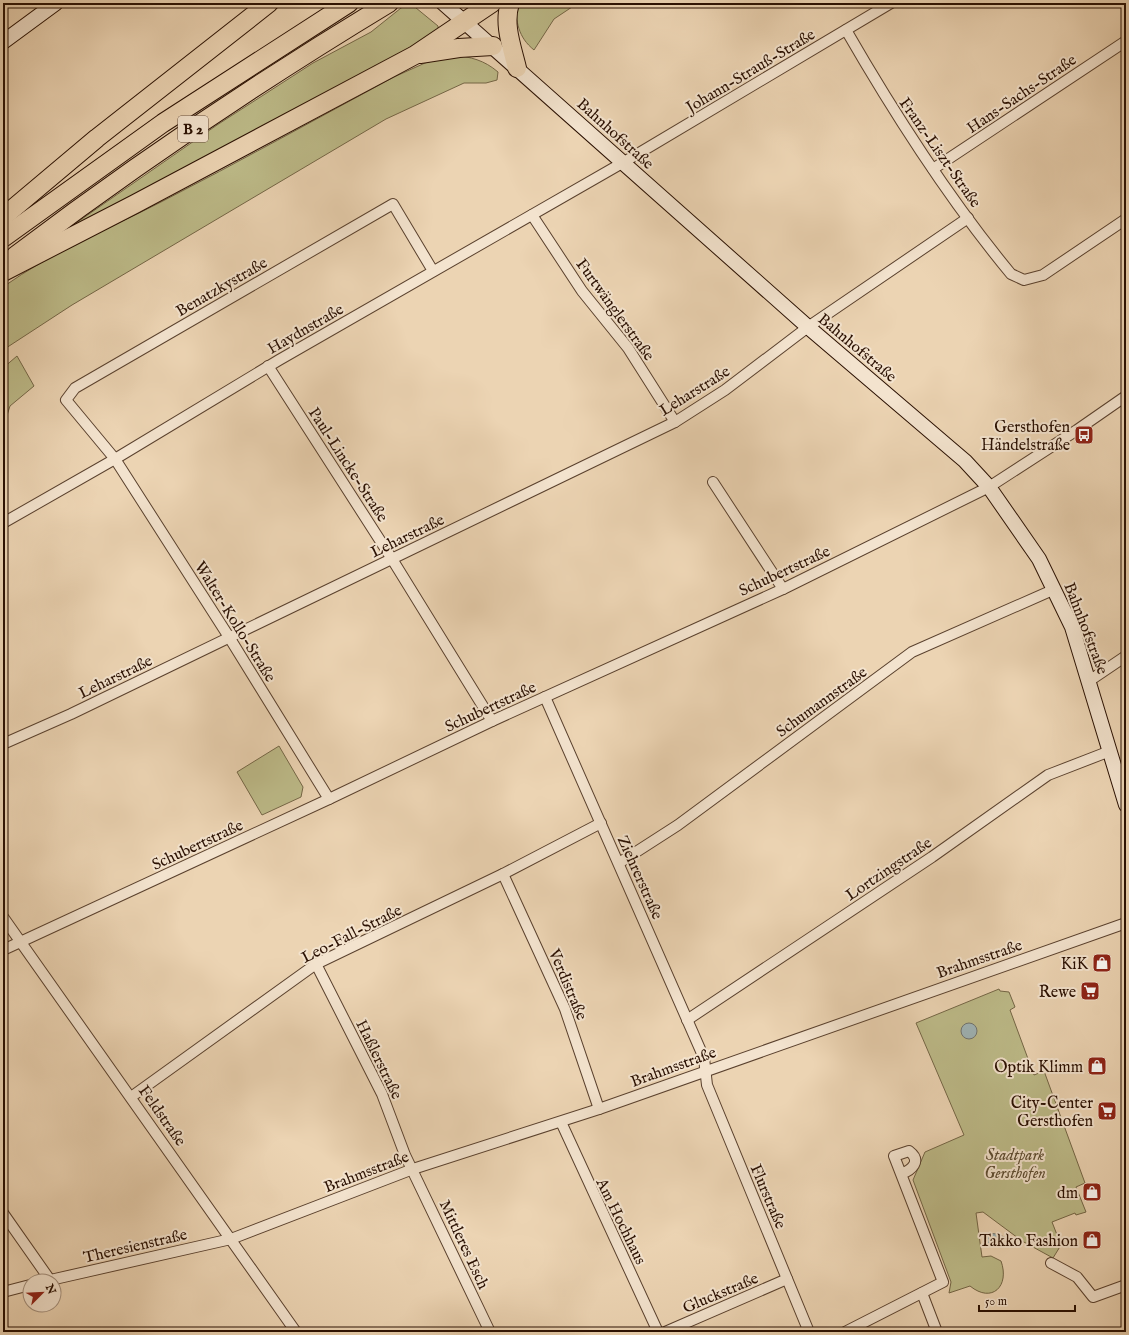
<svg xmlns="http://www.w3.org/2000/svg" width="1129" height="1335" font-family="'IM FELL English',serif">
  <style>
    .green { fill: #bdbb89; stroke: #746646 }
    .water { fill: #9fb5b8; stroke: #70736f }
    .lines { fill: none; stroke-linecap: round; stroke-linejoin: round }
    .street-casing { stroke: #5a412e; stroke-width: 12 }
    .secondary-casing { stroke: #2a1002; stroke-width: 16 }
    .highway-casing { stroke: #2a1002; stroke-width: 20 }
    .street { stroke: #f3e3ce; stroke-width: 10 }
    .secondary { stroke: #f3e3ce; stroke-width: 14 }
    .highway { stroke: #ecd4b3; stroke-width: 18 }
    .labels { text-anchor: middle; stroke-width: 4; stroke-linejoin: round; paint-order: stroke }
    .shield { fill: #f3e3ce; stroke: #664f3f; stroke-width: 1 }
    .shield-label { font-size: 15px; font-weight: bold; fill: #2a1002 }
    .street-label { font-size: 16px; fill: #2a1002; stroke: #f3e3ce }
    .poi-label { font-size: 16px; fill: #2a1002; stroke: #f3e3ce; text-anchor: end }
    .park-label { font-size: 16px; font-style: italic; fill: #5d4c31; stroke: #f3e3ce }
  </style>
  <rect width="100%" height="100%" fill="#ecd4b3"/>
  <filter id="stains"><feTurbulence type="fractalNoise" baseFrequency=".005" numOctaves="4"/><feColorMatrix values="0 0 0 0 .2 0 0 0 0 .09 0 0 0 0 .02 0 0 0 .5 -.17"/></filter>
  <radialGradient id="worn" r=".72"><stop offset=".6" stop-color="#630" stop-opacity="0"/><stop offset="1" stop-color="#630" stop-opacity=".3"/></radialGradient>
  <g class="green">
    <path d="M 410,3 L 438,26 L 438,31 L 435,34 L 158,184 L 66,230 L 217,125 L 313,63 L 371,32 L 401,8 Z"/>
    <path d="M 516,3 L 578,3 L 554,19 L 534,50 C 518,37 516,22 516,3 Z"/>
    <path d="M 453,55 C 471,57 484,60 498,72 L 497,80 L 486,83 L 464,83 L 386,119 L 72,305 L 3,350 L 3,287 C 52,252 108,229 161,202 C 239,162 316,119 394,77 L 425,63 Z"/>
    <path d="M 17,356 L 34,386 L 10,406 L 3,428 L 3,368 Z"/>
    <path d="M 279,746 L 303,787 L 301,797 L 262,815 L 237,772 Z"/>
    <path d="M 999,989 L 1000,991 L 1009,992 L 1015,1007 L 1010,1010 L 1034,1075 L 1044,1071 L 1085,1183 L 1076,1187 L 1086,1212 L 1076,1215 L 1075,1213 L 1052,1222 L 1061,1245 L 1053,1258 L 1022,1241 L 983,1212 L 976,1213 L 982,1257 L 991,1256 L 1001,1261 C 1010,1286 992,1304 970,1286 L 949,1293 L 951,1282 L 913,1180 L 925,1152 L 964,1135 L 916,1023 Z"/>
  </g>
  <g class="water">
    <circle cx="969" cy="1031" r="8"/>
    <path d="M 985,1233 L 997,1234 L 1009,1239 L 996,1240 L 987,1244 Z"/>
  </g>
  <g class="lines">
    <defs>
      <g id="street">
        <path d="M 846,30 C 895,115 948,198 1011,274 L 1024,280 L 1043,275 L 1126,219"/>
        <path d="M 933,169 L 1126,41"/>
        <path d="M 532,215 L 582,291 L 628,348 L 675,422"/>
        <path d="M 268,366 L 392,559 L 492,721"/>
        <path d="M 713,482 L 783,589"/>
        <path d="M 3,523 L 115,459 L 279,360 L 624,162 L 891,3"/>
        <path d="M 1089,681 L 1126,656"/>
        <path d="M 545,697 L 704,1058 L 707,1085 L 809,1332"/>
        <path d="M 3,744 L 71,714 L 675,422 L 725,390 L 808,327 L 968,218"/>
        <path d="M 329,799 L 229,637 L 115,459 L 66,400 L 75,388 L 393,204 L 433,271"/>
        <path d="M 619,863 L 678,825 L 912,652 L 1055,589"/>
        <path d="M 503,874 L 565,1009 L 599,1109"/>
        <path d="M 3,917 L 296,1332"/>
        <path d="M 3,950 L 329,799 L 492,721 L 783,589 L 989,487 L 1077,430 L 1126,396"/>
        <path d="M 316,964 L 382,1094 L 405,1155 L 490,1332"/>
        <path d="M 687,1020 L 932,857 L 1048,775 L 1110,751"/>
        <path d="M 131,1097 L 316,964 L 503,874 L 601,823"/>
        <path d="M 561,1122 L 658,1332"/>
        <path d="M 3,1213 L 50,1280"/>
        <path d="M 1051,1263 L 1077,1277 L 1093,1297 L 1126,1285"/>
        <path d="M 46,1281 L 231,1239 L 413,1169 L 599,1109 L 1126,923"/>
        <path d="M 3,1292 L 30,1285"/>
        <path d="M 922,1293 L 937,1332"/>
        <path d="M 665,1332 L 787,1279"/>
        <path d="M 845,1332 L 943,1282 L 894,1156 L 909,1151 C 922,1161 912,1170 901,1174"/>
      </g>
      <g id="secondary">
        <path d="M 443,3 L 808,327 L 965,461 L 989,487 L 1039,559 L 1072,627 L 1126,805"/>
        <path d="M 3,42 L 56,3"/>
      </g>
      <g id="highway">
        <path d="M 510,3 C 503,24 512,47 517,68"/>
        <path d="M 420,54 L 459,48 L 493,46"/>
        <path d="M 3,217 L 97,138 L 269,3"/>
        <path d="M 3,238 L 163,123 L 349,3"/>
        <path d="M 15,256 C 135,165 260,81 389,3"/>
        <path d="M 3,272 L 135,204 L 415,55 L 492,3"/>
      </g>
    </defs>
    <use href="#street" class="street-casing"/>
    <use href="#secondary" class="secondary-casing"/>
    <use href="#highway" class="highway-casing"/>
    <use href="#street" class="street"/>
    <use href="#secondary" class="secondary"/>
    <use href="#highway" class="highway"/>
  </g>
  <defs>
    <symbol id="bus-square" viewBox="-11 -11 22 22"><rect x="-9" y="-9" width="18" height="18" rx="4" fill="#8f2418" stroke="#f3e3ce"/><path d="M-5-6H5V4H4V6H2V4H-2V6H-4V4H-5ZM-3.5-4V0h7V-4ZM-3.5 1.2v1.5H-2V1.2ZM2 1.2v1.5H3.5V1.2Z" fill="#fff"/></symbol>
    <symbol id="shop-square" viewBox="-11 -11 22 22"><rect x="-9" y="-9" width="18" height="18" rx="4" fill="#8f2418" stroke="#f3e3ce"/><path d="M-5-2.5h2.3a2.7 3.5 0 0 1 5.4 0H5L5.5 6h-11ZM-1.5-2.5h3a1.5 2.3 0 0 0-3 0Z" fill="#fff"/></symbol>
    <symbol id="supermarket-square" viewBox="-11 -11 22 22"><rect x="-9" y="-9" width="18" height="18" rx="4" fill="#8f2418" stroke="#f3e3ce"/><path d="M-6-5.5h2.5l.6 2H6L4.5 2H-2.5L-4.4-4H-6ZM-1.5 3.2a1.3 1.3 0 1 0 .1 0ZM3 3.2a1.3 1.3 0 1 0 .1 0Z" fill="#fff"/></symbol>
  </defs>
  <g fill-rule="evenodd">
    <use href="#bus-square" x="1073" y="424" width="22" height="22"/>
    <use href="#shop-square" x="1091" y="952" width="22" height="22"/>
    <use href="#supermarket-square" x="1079" y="980" width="22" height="22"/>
    <use href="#shop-square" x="1086" y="1055" width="22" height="22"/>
    <use href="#supermarket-square" x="1096" y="1100" width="22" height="22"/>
    <use href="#shop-square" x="1081" y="1181" width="22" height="22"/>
    <use href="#shop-square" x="1081" y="1229" width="22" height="22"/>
  </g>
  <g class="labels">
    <rect class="shield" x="178" y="116" width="30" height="26" rx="3"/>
    <g class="shield-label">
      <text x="193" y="134">B 2</text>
    </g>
    <g class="street-label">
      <text transform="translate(750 70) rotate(-31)" y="6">Johann-Strauß-Straße</text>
      <text transform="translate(1021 93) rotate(-34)" y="6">Hans-Sachs-Straße</text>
      <text transform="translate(616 133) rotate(42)" y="6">Bahnhofstraße</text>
      <text transform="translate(941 152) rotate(55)" y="6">Franz-Liszt-Straße</text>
      <text transform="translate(221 286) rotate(-30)" y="6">Benatzkystraße</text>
      <text transform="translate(616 309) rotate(54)" y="6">Furtwänglerstraße</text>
      <text transform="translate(305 328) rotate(-30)" y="6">Haydnstraße</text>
      <text transform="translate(858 347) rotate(40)" y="6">Bahnhofstraße</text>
      <text transform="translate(694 390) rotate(-32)" y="6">Leharstraße</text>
      <text transform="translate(349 464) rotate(57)" y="6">Paul-Lincke-Straße</text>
      <text transform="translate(407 535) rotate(-26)" y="6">Leharstraße</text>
      <text transform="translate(784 570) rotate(-25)" y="6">Schubertstraße</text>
      <text transform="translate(236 621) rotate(58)" y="6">Walter-Kollo-Straße</text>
      <text transform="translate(1087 628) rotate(69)" y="6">Bahnhofstraße</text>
      <text transform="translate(115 676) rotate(-26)" y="6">Leharstraße</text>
      <text transform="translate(821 701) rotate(-36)" y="6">Schumannstraße</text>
      <text transform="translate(490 706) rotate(-25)" y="6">Schubertstraße</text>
      <text transform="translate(197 844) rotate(-25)" y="6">Schubertstraße</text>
      <text transform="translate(888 868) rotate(-34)" y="6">Lortzingstraße</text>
      <text transform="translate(641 877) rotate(66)" y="6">Ziehrerstraße</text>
      <text transform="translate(351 933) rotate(-27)" y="6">Leo-Fall-Straße</text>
      <text transform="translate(979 958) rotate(-19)" y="6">Brahmsstraße</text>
      <text transform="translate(569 984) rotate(67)" y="6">Verdistraße</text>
      <text transform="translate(380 1059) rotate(64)" y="6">Haßlerstraße</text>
      <text transform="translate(673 1066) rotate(-20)" y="6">Brahmsstraße</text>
      <text transform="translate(163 1115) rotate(55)" y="6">Feldstraße</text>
      <text transform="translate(366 1171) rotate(-21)" y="6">Brahmsstraße</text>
      <text transform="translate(769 1196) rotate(67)" y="6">Flurstraße</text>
      <text transform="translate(622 1221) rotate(64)" y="6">Am Hochhaus</text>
      <text transform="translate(465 1244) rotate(65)" y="6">Mittleres Esch</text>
      <text transform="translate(135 1245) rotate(-13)" y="6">Theresienstraße</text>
      <text transform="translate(720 1292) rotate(-23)" y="6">Gluckstraße</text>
    </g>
    <g class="poi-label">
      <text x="1070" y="432">Gersthofen<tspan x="1070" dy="18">Händelstraße</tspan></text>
      <text x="1088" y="969">KiK</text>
      <text x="1076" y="997">Rewe</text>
      <text x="1083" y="1072">Optik Klimm</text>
      <text x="1093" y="1108">City-Center<tspan x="1093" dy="18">Gersthofen</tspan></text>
      <text x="1078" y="1198">dm</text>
      <text x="1078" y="1246">Takko Fashion</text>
    </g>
    <g class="park-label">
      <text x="1015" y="1160">Stadtpark<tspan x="1015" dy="18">Gersthofen</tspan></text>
    </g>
  </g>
  <rect width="1129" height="1335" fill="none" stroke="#ecd4b3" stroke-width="16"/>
  <rect x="4" y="4" width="1121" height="1327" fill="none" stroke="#2a1002" stroke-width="2"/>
  <rect x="8" y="8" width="1113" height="1319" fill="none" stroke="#2a1002"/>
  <g transform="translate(42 1293) rotate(66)"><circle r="19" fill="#f3e3ce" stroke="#a38f7c"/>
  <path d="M0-3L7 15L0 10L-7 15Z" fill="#8f2418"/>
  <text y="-6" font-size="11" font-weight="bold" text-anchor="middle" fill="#2a1002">N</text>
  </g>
  <path d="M979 1305v6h96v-6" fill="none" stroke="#2a1002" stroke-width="2"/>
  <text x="985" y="1305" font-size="12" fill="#2a1002" stroke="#f3e3ce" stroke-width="3" paint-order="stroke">50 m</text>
  <rect width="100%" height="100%" filter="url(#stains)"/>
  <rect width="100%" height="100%" fill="url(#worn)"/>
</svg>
